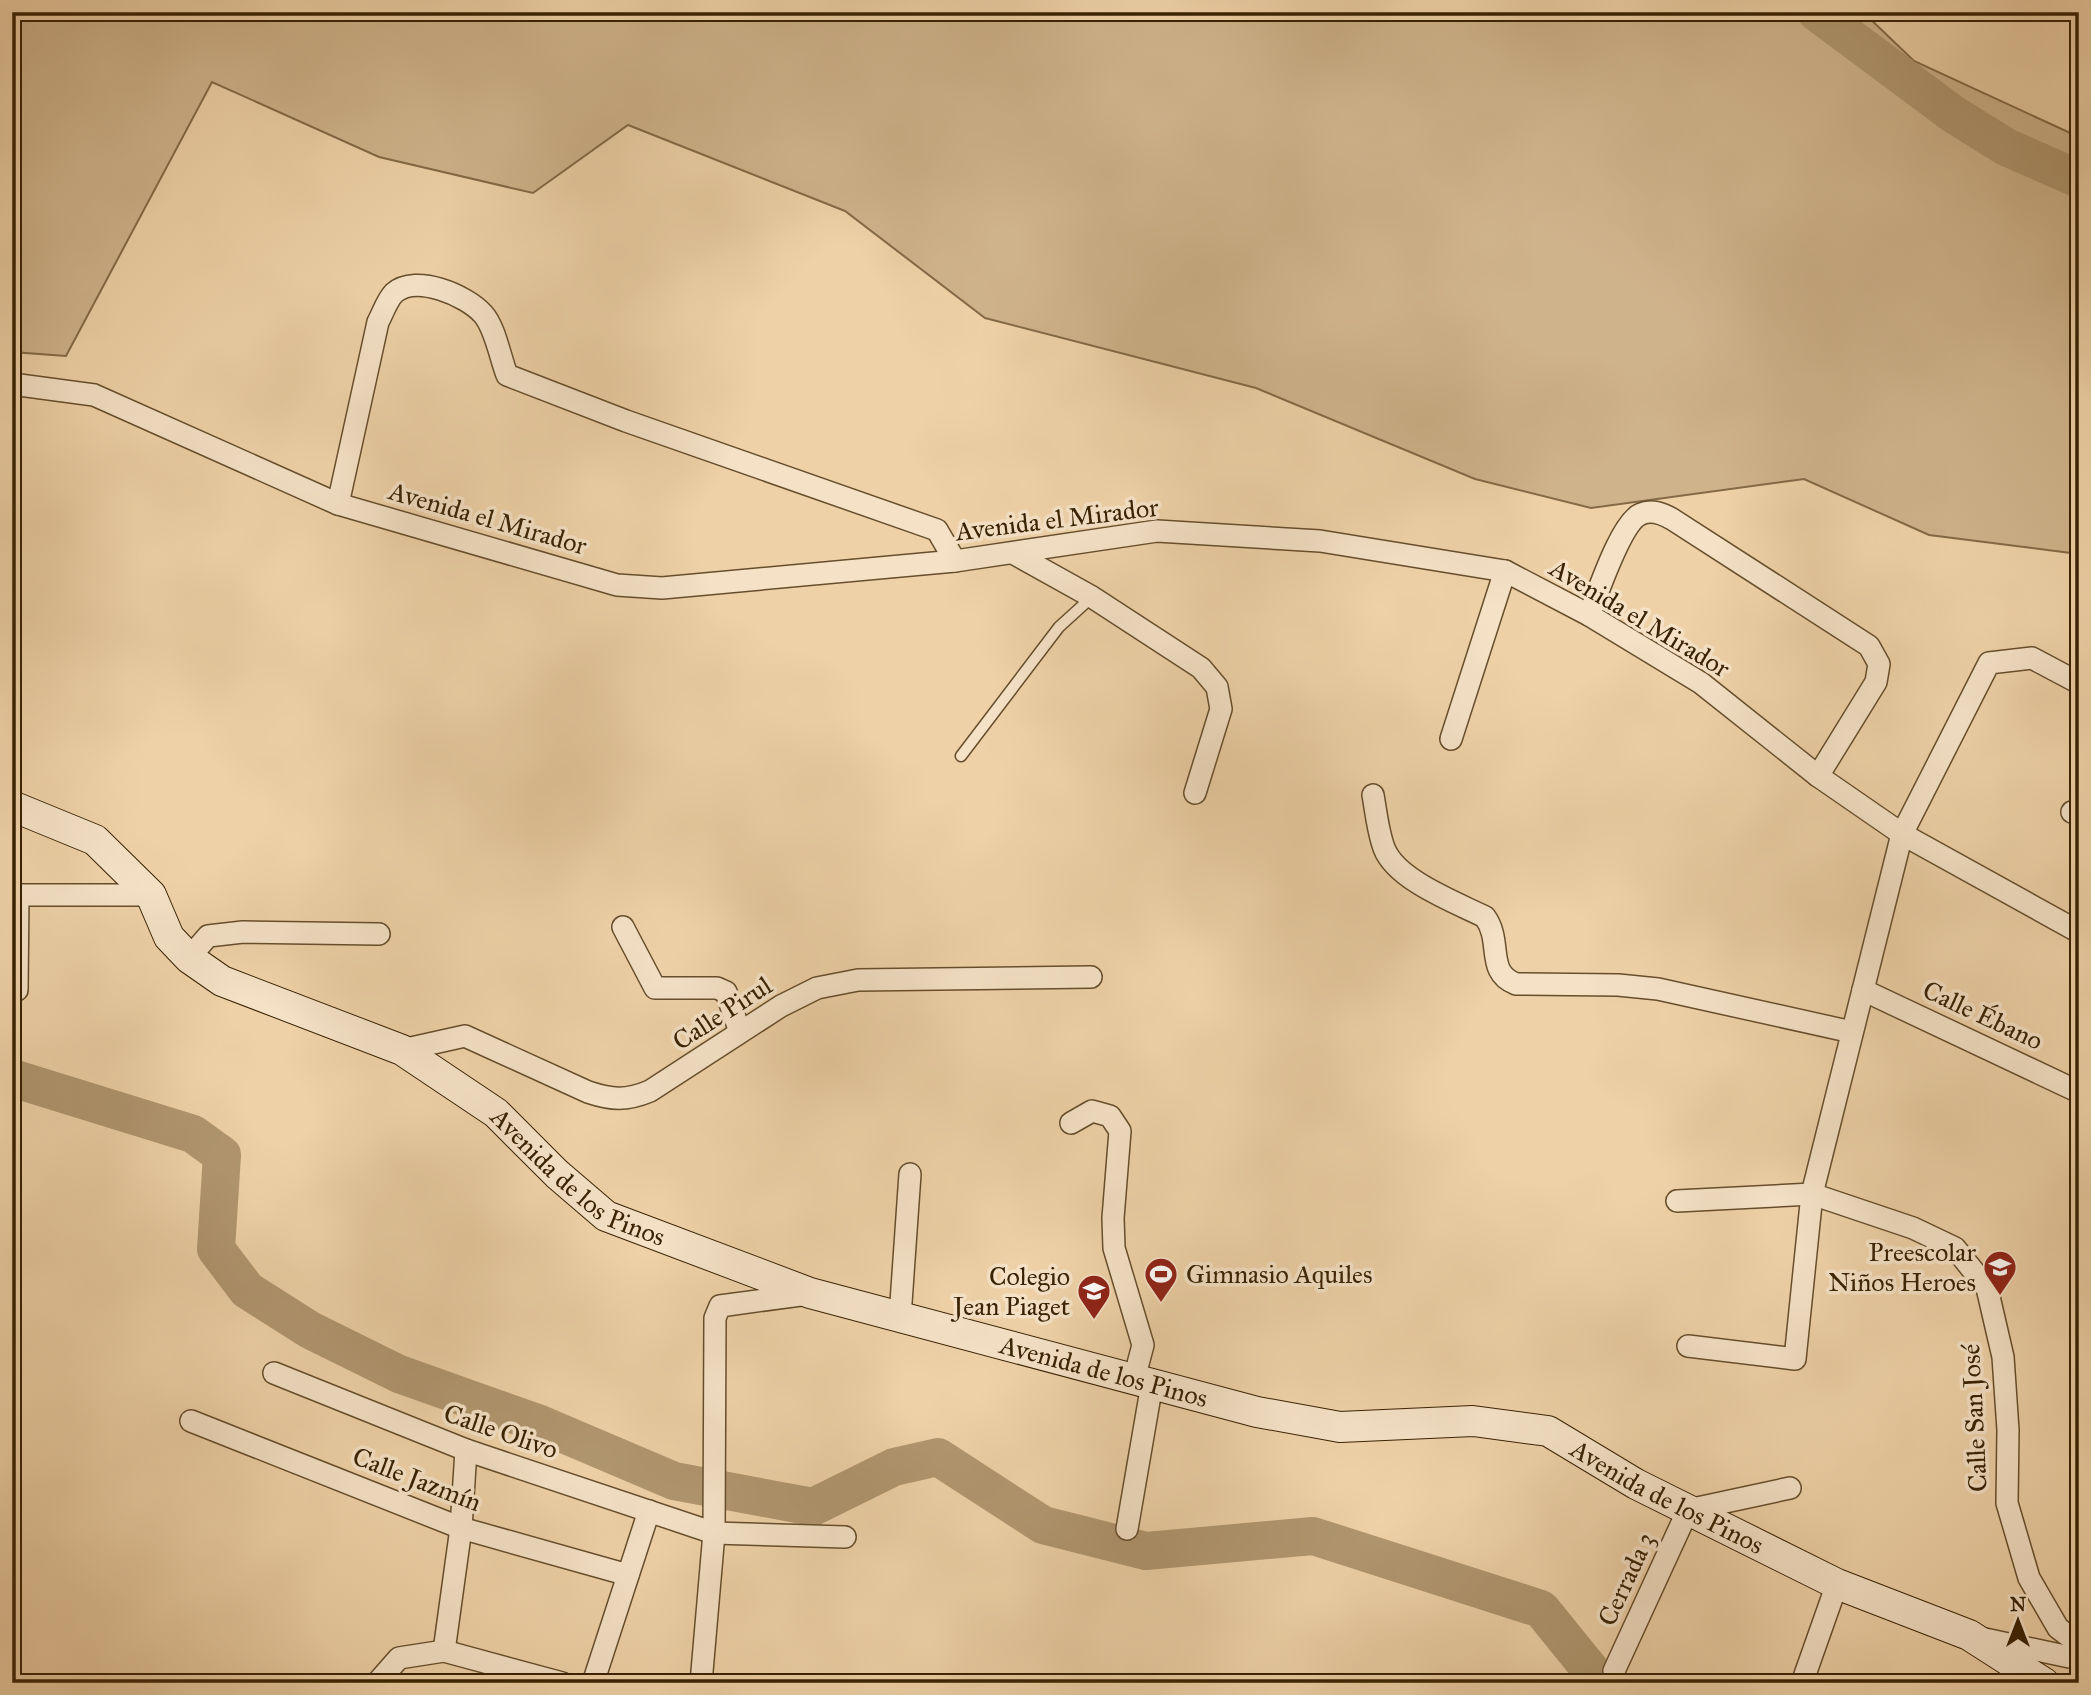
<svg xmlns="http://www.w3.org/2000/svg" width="2091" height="1695" font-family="'IM FELL Great Primer',serif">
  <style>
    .green { fill: #cfb38b; stroke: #846a47; stroke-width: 2 }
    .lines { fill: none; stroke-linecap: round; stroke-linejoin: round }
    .river { stroke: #b0966f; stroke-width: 38 }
    .lane-casing { stroke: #664e2c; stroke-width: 13 }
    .street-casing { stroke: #664e2c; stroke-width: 24 }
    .secondary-casing { stroke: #392203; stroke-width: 32 }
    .lane { stroke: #f4e1c6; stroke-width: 10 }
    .street { stroke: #f4e1c6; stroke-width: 21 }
    .secondary { stroke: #f4e1c6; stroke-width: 30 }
    .labels { text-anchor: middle; stroke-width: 7; stroke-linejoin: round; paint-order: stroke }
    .street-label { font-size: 26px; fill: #392203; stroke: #f4e1c6 }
    .poi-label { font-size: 26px; fill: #392203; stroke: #f4e1c6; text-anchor: end }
  </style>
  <rect width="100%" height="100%" fill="#eed1a7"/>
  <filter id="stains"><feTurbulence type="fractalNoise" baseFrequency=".00286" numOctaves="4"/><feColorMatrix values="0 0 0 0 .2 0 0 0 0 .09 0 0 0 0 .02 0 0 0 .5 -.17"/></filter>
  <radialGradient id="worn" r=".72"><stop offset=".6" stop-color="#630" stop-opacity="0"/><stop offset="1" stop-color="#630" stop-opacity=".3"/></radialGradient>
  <path class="green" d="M 12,12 L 1863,12 L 1914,61 L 2079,137 L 2079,554 L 1929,535 L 1804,479 L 1591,508 L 1475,479 L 1256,388 L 985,318 L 845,211 L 628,125 L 533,193 L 379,157 L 212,82 L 66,356 L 12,352 Z"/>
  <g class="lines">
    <g class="river">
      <path d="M 1816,12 L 1953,114 L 2006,147 L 2079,179"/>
      <path d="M 12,1078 L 193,1134 L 222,1155 L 216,1249 L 247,1290 L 310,1330 L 399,1374 L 540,1424 L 674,1481 L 813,1507 L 894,1467 L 938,1457 L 1043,1525 L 1146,1551 L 1313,1536 L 1541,1609 L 1601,1683"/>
    </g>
    <defs>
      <path id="lane" d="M 961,756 L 1059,627 L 1092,597"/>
      <g id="street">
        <path d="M 12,384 L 94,395 L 338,504 L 617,585 L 662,588 L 955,561 L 1157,531 L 1320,541 L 1505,571 L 1589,615 L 1701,683 L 1818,776 L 1902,834 L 2079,932"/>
        <path d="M 338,504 L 378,322 C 383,313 387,300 394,293 C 416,274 466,295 483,314 C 495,327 500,357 507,375 L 626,421 L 937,530 L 955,561"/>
        <path d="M 1013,553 L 1092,597 L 1201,668 L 1217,687 L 1221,709 L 1195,793"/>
        <path d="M 1589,615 C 1598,593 1621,522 1641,514 C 1652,509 1663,514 1672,519 L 1869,646 L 1879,664 L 1876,682 L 1818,776"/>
        <path d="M 1451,739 L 1505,571"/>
        <path d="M 1373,795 C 1376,812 1378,832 1384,848 C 1396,880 1455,902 1485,917 C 1503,942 1485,972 1516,984 L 1618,985 L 1658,989 L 1852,1032"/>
        <path d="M 2072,812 L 2079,815"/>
        <path d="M 12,895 L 151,895"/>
        <path d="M 623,927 L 655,988 L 717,988 L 726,992 L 740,1032"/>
        <path d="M 189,958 L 208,936 L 243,932 L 379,934"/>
        <path d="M 17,990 L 18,896"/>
        <path d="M 1863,990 L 2079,1092"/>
        <path d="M 402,1050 L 465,1036 L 588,1092 C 612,1100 626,1101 650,1091 L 781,1006 L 817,988 L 858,980 L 1091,977"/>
        <path d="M 1071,1123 L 1092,1111 L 1110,1116 L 1120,1131 L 1113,1218 L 1114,1248 L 1143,1345 L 1134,1379"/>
        <path d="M 1677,1201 L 1812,1194 L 1913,1228 L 1955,1248 L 1987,1288 L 2003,1357 L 2008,1430 L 2007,1503 L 2029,1578 L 2058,1628 L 2079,1644"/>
        <path d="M 900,1317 L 910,1174"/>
        <path d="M 1688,1346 L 1795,1359 L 1812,1194 L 1902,834 L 1989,663 L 2032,658 L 2079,683"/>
        <path d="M 274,1373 L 466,1450 L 714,1533 L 845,1537"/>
        <path d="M 191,1421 L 461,1528 L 628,1575"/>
        <path d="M 1127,1529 L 1152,1384"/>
        <path d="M 1985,1639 L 2079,1659"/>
        <path d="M 444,1651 L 461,1528 L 466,1450"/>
        <path d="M 1614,1671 L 1688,1510 L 1790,1488"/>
        <path d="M 377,1683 L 399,1658 L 444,1651 L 562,1683"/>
        <path d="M 593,1683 L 649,1511"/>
        <path d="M 701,1683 L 714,1533 L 715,1318 L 720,1306 L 808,1294"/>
        <path d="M 1802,1683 L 1837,1584"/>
      </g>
      <g id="secondary">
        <path id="s1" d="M 12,806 L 95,840 L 151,895 L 169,937 L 189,958 L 222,981 L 402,1050 L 496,1113 L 557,1174 L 606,1216 L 810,1293 L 1257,1412 L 1340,1427 L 1473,1421 L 1548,1431 L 1636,1484 L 1837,1584 L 1969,1635 L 2044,1683"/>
      </g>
    </defs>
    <use href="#lane" class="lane-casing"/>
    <use href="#street" class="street-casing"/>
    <use href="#secondary" class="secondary-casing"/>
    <use href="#lane" class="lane"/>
    <use href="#street" class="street"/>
    <use href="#secondary" class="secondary"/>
  </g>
  <defs>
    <symbol id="school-pin" viewBox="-11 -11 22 30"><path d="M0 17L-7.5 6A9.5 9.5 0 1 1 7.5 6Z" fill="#8f2418" stroke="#f4e1c6"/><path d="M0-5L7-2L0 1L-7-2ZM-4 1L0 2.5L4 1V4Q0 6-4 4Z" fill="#fff"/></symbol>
    <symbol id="stadium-pin" viewBox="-11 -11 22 30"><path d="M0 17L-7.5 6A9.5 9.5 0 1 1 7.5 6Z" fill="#8f2418" stroke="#f4e1c6"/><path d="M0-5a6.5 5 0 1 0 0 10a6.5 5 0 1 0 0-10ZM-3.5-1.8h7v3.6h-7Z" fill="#fff"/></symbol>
  </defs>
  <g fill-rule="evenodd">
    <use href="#school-pin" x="1981" y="1248" width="38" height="52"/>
    <use href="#stadium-pin" x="1142" y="1255" width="38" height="52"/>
    <use href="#school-pin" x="1075" y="1272" width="38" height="52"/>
  </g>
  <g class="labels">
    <g class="street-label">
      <text transform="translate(488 518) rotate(16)" y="9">Avenida el Mirador</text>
      <text transform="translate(1057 519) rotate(-7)" y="9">Avenida el Mirador</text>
      <text transform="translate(1640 618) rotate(31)" y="9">Avenida el Mirador</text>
      <text transform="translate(722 1013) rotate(-33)" y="9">Calle Pirul</text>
      <text transform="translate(1983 1015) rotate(25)" y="9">Calle Ébano</text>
      <text dy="9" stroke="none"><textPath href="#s1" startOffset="695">Avenida de los Pinos</textPath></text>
      <text dy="9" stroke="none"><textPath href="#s1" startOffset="1262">Avenida de los Pinos</textPath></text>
      <text transform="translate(1974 1418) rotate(-93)" y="9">Calle San José</text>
      <text transform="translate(501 1431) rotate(19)" y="9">Calle Olivo</text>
      <text transform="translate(417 1479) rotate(21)" y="9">Calle Jazmín</text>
      <text dy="9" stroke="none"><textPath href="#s1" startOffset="1850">Avenida de los Pinos</textPath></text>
      <text transform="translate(1626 1579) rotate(-65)" y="9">Cerrada 3</text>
    </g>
    <g class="poi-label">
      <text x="1976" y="1261">Preescolar<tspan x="1976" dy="30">Niños Heroes</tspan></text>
      <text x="1186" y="1283" text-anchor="start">Gimnasio Aquiles</text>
      <text x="1070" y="1285">Colegio<tspan x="1070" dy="30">Jean Piaget</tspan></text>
    </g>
  </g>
  <rect width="2091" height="1695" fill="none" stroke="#eed1a7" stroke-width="42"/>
  <rect x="14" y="14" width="2063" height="1667" fill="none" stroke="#392203" stroke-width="3.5"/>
  <rect x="21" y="21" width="2049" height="1653" fill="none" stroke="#392203" stroke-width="2"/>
  <g transform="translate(2018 1621)" stroke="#f4e1c6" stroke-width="5" paint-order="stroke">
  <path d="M0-5L12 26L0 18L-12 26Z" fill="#392203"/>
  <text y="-10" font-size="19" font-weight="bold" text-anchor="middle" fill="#392203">N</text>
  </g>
  <rect width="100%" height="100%" filter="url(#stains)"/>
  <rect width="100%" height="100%" fill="url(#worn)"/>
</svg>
